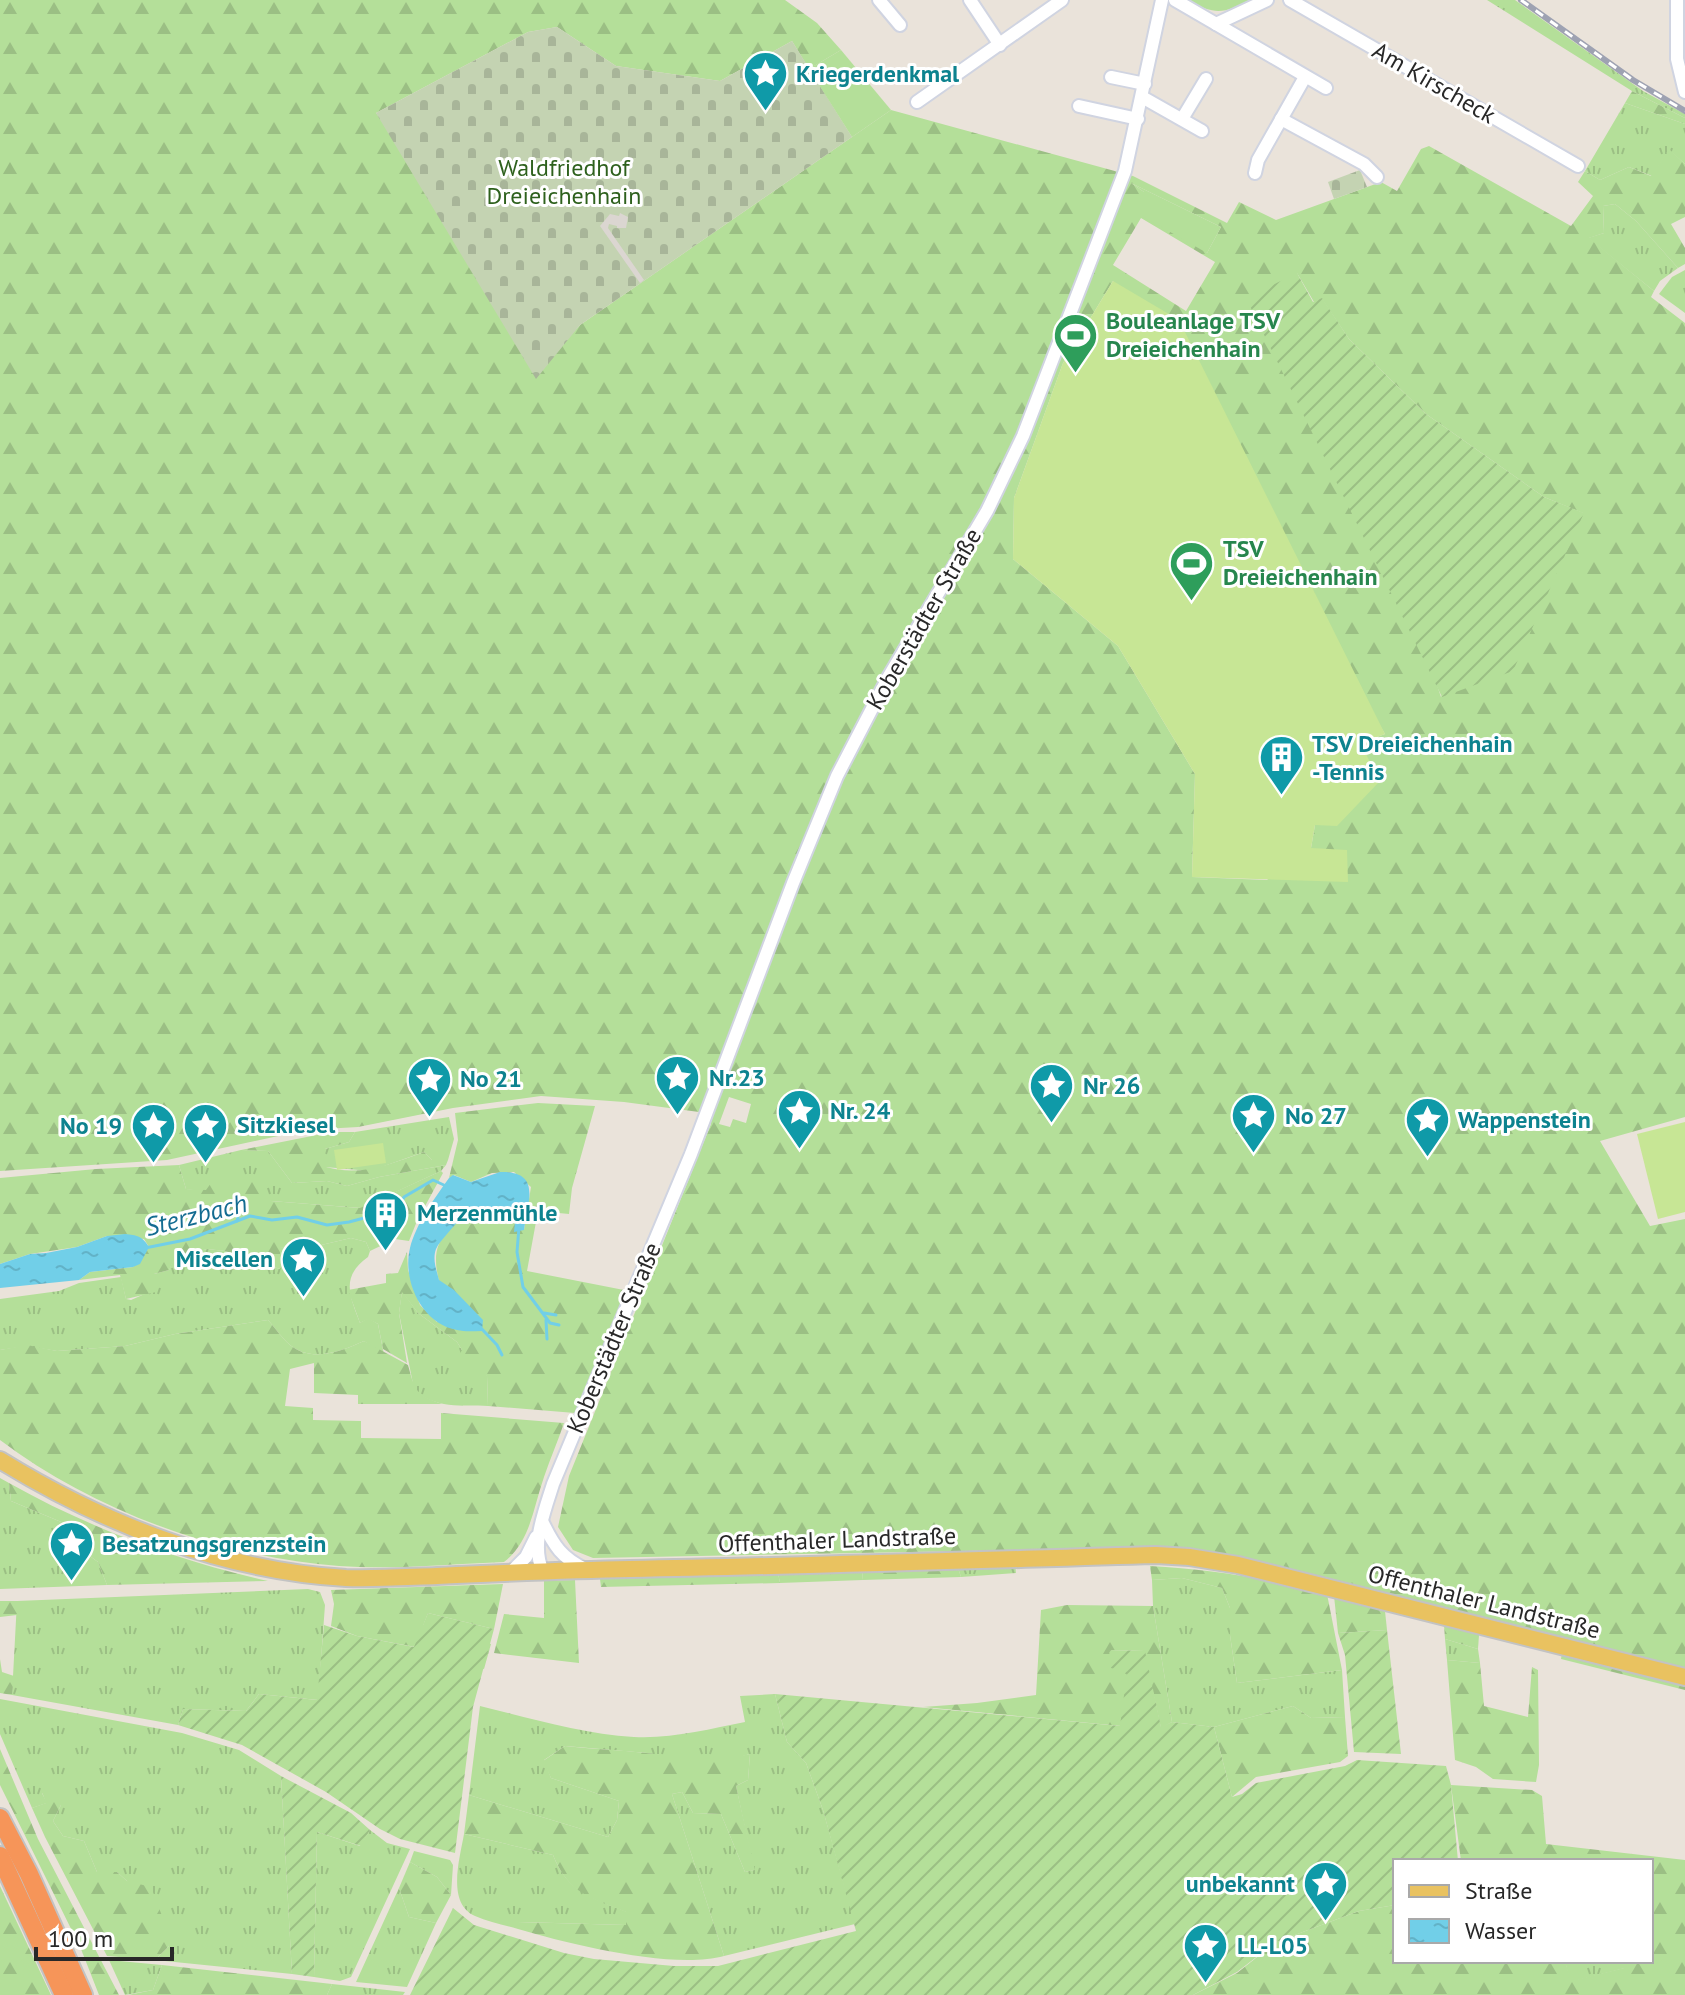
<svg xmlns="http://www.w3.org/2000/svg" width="1685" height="1995" font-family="'PT Sans',sans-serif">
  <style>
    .grass { fill: url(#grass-tufts) }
    .forest { fill: url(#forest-firs); fill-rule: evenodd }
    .cemetery { fill: url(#cemetery-stones) }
    .park { fill: #b4df99 }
    .garden { fill: url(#garden-furrows) }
    .pitch { fill: #c7e695 }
    .plaza { fill: #dbd6d1 }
    .water { fill: url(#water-ripples) }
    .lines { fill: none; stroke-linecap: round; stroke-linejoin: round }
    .stream { stroke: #71cfe8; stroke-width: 3 }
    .minor-casing { stroke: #d0d4e1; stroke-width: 16 }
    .major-casing { stroke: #c3c3c3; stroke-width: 20 }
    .highway-casing { stroke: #c3c3c3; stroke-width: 22 }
    .minor { stroke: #fff; stroke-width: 12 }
    .major { stroke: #e9c260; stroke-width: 16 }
    .highway { stroke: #f69559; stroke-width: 18 }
    .rail-casing { stroke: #9ea2b2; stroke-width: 6 }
    .rail { stroke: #fff; stroke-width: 3; stroke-dasharray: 9; stroke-linecap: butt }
    .labels { text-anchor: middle; stroke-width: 6; stroke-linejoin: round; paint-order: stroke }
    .culture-label { font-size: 24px; font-weight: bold; fill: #0d838f; stroke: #fff; text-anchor: start }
    .street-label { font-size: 24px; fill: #282828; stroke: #fff }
    .park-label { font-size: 24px; fill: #2e611d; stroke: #fff }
    .leisure-label { font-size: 24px; font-weight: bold; fill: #27864d; stroke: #fff; text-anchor: start }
    .water-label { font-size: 26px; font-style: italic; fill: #136c91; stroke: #fff }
  </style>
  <defs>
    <pattern id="grass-tufts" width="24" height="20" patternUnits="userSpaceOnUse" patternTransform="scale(2)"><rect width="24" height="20" fill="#b4df99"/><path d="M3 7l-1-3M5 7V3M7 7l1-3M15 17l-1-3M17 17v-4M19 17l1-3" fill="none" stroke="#9bbf84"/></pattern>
    <pattern id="forest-firs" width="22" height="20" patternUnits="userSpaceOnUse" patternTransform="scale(2)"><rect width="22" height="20" fill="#b4df99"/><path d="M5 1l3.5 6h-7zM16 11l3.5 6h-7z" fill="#9bbf84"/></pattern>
    <pattern id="cemetery-stones" width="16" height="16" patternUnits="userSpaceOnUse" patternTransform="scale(2)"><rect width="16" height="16" fill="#c4d3b2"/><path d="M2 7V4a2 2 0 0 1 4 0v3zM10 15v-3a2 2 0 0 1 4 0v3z" fill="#a8b599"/></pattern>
    <pattern id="garden-furrows" width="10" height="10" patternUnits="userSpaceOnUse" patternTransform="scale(2)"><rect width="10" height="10" fill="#b4df99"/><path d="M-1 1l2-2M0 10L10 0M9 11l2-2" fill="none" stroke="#9bbf84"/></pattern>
    <pattern id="water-ripples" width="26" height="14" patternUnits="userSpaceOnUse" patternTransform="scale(2)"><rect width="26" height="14" fill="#71cfe8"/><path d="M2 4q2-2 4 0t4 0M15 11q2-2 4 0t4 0" fill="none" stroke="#62b2c7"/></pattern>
  </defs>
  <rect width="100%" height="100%" fill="#eae3da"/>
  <g class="grass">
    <path d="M 1487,0 L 1515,0 L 1643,91 L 1685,114 L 1685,118 L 1632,91 Z"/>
    <path d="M 1625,103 L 1685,124 L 1685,164 L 1669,150 L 1652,176 L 1629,167 L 1600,180 L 1585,171 Z"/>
    <path d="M 1615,204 L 1636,221 L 1678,268 L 1660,281 L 1654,291 L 1588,238 L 1604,233 L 1603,206 Z"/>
    <path d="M 1685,270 L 1685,313 L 1659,294 L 1672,277 Z"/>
    <path d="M 449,1117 L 454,1139 L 448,1160 L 432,1160 L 424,1152 L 370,1171 L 325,1167 L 325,1149 L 349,1142 L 355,1132 Z"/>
    <path d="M 241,1150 L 268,1151 L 292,1183 L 327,1181 L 347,1186 L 379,1177 L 446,1165 L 441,1171 L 361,1208 L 271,1201 L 186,1189 L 179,1165 Z"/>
    <path d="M 351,1238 L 366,1242 L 370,1251 L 368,1257 C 340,1277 350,1296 360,1323 L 368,1318 L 378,1324 L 384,1355 L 364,1341 C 342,1351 312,1363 290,1345 C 282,1338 275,1328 268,1320 L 175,1334 L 125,1346 L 57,1351 L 27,1346 L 0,1350 L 0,1299 L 59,1291 L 79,1283 L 121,1277 L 126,1299 L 131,1300 L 147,1293 L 154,1274 L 169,1270 L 174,1258 L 207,1249 L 225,1251 L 280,1269 L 280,1248 L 317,1246 Z"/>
    <path d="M 402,1291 L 418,1313 L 457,1342 L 462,1350 L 487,1376 L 488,1406 C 463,1405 433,1409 414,1389 L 399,1313 Z"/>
    <path d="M 0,1478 L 9,1483 L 11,1501 L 66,1524 L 83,1551 L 98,1562 L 107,1585 L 0,1589 Z"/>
    <path d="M 1015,1564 L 1016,1573 L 961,1577 L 958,1568 Z"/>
    <path d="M 862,1571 L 863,1580 L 780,1583 L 778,1573 Z"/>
    <path d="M 1182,1578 L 1222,1588 L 1230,1608 L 1230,1635 L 1237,1683 L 1342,1670 L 1345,1717 L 1311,1718 L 1293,1706 L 1214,1727 L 1172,1722 L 1153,1606 L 1152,1580 Z"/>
    <path d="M 308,1589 L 320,1592 L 325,1605 L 318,1700 L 259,1694 L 246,1711 L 183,1709 L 178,1725 L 12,1695 L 17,1601 Z"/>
    <path d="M 1445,1639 L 1478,1649 L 1480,1663 L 1447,1660 Z"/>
    <path d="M 775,1694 L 787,1742 L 806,1763 L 823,1810 L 855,1924 L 724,1956 L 672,1794 L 682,1792 L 693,1813 L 721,1814 L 745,1872 L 754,1870 L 736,1786 L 748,1780 L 750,1754 L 729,1760 L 686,1759 L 647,1753 L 565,1746 L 544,1760 L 551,1778 L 619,1801 L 617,1820 L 608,1837 L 469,1795 L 480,1706 C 530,1718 582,1734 634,1737 C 671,1739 709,1729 745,1722 L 740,1696 Z"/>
    <path d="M 0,1699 L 182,1733 L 239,1750 L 281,1776 L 292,1974 L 155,1960 L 169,1946 L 127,1881 L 117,1872 L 97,1872 L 84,1841 L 63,1836 L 53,1821 L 61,1805 L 42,1793 L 47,1803 L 32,1808 L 0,1734 Z"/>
    <path d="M 370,1830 L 387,1843 L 410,1849 L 351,1977 L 340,1981 L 314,1977 L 317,1832 L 360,1846 Z"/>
    <path d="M 464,1834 L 553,1855 C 568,1893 591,1897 627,1912 L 626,1925 L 519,1922 L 518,1929 C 504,1925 488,1922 475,1916 C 446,1903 460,1858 464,1834 Z"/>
    <path d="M 414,1851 L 450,1860 L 453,1865 L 451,1895 L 437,1877 L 410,1862 Z"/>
    <path d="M 399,1888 L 409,1917 L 436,1923 L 407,1987 L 356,1982 Z"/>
    <path d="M 109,1960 L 162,1965 L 153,1990 L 125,1995 Z"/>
    <path d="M 1565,1961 L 1623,1961 L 1625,1968 L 1570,1982 Z"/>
    <path d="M 332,1984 L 405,1992 L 403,1995 L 327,1995 Z"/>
  </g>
  <g class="forest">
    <path d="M 0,0 L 785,0 L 817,23 L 841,50 L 809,69 L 792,41 L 720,81 L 616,66 L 557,27 L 528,32 L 376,113 L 568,338 L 580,325 L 891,110 L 1133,176 L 1227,223 L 1239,202 L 1276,220 L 1381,182 L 1397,191 L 1421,149 L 1429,146 L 1571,226 L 1593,196 L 1578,182 L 1585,171 L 1600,180 L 1629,167 L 1651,176 L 1669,149 L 1685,164 L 1685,217 L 1671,224 L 1685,248 L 1685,264 L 1678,268 L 1636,221 L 1615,204 L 1603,206 L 1604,233 L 1589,238 L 1654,291 L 1651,297 L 1685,323 L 1685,1117 L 1600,1141 L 1650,1226 L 1685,1219 L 1685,1669 L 1226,1554 L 1173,1547 L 593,1558 L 573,1550 L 558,1527 L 569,1476 L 711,1124 L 699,1112 L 624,1102 L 541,1096 L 453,1108 L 358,1127 L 306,1130 L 167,1160 L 0,1171 ZM 1131,183 L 1221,227 L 1207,253 L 1144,192 ZM 1141,218 L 1215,262 L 1186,311 L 1113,265 ZM 1297,273 L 1314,302 L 1322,299 L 1349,339 L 1426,414 L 1544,497 L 1583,513 L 1441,697 ZM 1113,281 L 1385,734 L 1361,743 L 1315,825 L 1311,848 L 1267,880 L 1192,877 L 1195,774 L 1118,646 L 1013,559 L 1014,498 L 1063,363 ZM 729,1097 L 751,1104 L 746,1123 L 733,1119 L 730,1127 L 719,1124 Z"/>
    <path d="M 1632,91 L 1685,118 L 1685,124 L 1625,103 Z"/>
    <path d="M 538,1103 L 595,1106 L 572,1188 L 569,1214 L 538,1211 L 527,1271 L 629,1291 L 575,1413 L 488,1406 L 487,1376 L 457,1368 L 457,1359 L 462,1350 L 457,1342 L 418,1313 L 402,1292 L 399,1313 L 407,1363 L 383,1349 L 378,1324 L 368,1319 L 360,1323 L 348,1290 L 386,1283 L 386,1274 L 398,1273 L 407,1252 L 408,1270 L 420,1305 L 437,1322 L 453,1290 L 439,1281 C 429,1241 445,1233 473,1208 C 497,1208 507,1215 524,1230 L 531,1187 L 514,1172 L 492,1173 L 471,1182 L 454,1175 L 449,1178 L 458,1140 L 455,1113 Z"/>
    <path d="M 332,1132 L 355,1132 L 349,1142 L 325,1149 L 326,1167 C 361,1177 390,1164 424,1152 L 432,1160 L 448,1160 L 446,1165 L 379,1177 L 347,1186 L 327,1181 L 292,1183 L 268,1151 L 241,1150 Z"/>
    <path d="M 179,1165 L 186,1189 L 206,1190 L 214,1179 L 252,1179 L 271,1201 L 360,1208 L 441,1171 L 443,1173 L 417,1221 L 409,1241 L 395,1239 L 370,1251 L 366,1242 L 351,1238 L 317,1246 L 280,1248 L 280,1269 L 225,1251 L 207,1249 L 175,1258 L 169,1270 L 154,1274 L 156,1292 L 126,1299 L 120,1275 L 79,1280 L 90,1272 L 133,1267 L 149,1247 L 144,1239 L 107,1236 L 77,1247 L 30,1254 L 0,1264 L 0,1178 L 96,1169 Z"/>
    <path d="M 268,1320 C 275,1328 282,1338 290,1345 C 312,1363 342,1351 364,1341 L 408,1365 C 415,1391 416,1395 442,1404 L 358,1404 L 358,1395 L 314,1393 L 314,1363 L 290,1369 L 285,1406 L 313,1408 L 313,1420 L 361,1421 L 361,1438 L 441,1439 L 441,1413 L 564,1423 C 558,1441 550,1459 544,1477 C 533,1508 531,1541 504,1562 C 450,1564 394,1570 339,1566 C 222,1557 95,1512 0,1440 L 0,1350 L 27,1345 L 57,1351 L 125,1346 L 175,1334 Z"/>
    <path d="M 9,1483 C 89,1528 178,1561 268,1581 L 107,1585 L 98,1562 L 83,1551 L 66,1524 L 11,1501 Z"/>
    <path d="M 1150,1566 C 1211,1569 1269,1579 1327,1594 L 1342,1670 L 1237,1683 L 1230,1635 L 1230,1608 L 1222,1588 L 1182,1578 L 1152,1580 Z"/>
    <path d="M 958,1568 L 961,1577 L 863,1580 L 862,1571 Z"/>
    <path d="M 778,1573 L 780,1583 L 601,1587 L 600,1579 Z"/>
    <path d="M 575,1580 L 579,1663 L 494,1653 L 504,1614 L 544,1618 L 544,1581 Z"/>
    <path d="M 503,1584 L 494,1629 L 428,1613 L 423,1626 L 491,1644 L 484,1669 L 415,1647 L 357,1636 L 331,1626 L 334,1604 L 331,1590 Z"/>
    <path d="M 1334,1596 L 1385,1611 L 1387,1630 L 1338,1633 Z"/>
    <path d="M 0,1601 L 17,1601 L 17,1615 L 0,1617 Z"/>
    <path d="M 1067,1605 L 1153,1606 L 1172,1722 L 1161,1728 L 1144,1651 L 1109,1650 L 1128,1672 L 1121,1726 L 923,1707 L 977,1703 L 1036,1695 L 1041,1610 Z"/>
    <path d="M 1444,1625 L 1479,1635 L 1478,1649 L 1445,1639 Z"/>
    <path d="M 1562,1652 L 1685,1681 L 1685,1690 L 1561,1659 Z"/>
    <path d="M 0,1659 L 2,1672 L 14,1676 L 12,1695 L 0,1693 Z"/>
    <path d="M 1447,1660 L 1480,1663 L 1484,1706 L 1528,1717 L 1532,1667 L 1538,1670 L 1539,1765 L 1536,1782 L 1493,1779 L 1476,1767 L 1455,1760 Z"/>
    <path d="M 1293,1706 L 1311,1718 L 1345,1717 L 1348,1756 L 1340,1762 L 1256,1777 L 1232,1797 L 1214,1727 Z"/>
    <path d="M 565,1746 C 592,1749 619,1750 646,1753 C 682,1756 714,1763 750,1754 L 748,1780 L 736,1786 L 755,1870 L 745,1872 L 721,1814 L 693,1813 L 682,1792 L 672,1794 L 724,1956 C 673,1970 569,1944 518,1929 L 518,1922 L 626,1925 L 626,1912 C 589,1897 569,1894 553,1855 L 464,1834 L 469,1795 L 608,1837 L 617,1820 L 619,1801 L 551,1778 L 543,1761 Z"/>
    <path d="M 0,1749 L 38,1839 L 119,1995 L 99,1995 L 81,1949 L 0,1785 Z"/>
    <path d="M 1451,1785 L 1532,1790 L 1542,1796 L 1546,1844 L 1685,1860 L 1685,1995 L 1193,1995 L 1237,1973 L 1276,1942 L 1359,1911 L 1395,1905 L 1395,1961 L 1565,1961 L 1571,1981 L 1624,1968 L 1623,1961 L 1651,1961 L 1651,1861 L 1461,1861 Z"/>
    <path d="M 59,1787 L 61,1805 L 53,1821 L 63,1836 L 84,1841 L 97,1872 L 117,1872 L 127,1881 L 151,1887 L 167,1929 L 169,1946 L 155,1960 L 107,1956 L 45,1837 L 32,1808 L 46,1803 L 42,1792 Z"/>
    <path d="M 410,1862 L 437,1877 L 451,1895 L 436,1923 L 409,1917 L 399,1888 Z"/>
    <path d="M 0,1886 L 51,1995 L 0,1995 Z"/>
    <path d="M 162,1965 L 332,1984 L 327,1995 L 128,1995 L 153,1990 Z"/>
  </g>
  <g class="cemetery">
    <path d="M 557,27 L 616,66 L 720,81 L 792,41 L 852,137 L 580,325 L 536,379 L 376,113 L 528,32 Z"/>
    <path d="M 1360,170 L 1367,187 L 1334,199 L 1328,182 Z"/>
  </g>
  <g class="park">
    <path d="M 1188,0 L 1253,0 C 1223,12 1218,17 1188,0 Z"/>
    <path d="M 841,50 L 891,110 L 852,137 L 809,69 Z"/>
    <path d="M 1131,183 L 1221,227 L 1207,253 L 1142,216 L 1139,201 L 1144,192 Z"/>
  </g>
  <g class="garden">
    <path d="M 1297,273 L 1313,302 L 1322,298 L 1349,339 L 1426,414 L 1544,497 L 1584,513 L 1513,671 L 1442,697 L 1246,298 Z"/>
    <path d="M 428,1613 L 494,1629 L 473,1707 L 455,1853 L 400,1839 L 380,1829 L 326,1792 L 242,1745 L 178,1725 L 183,1709 L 246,1711 L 259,1694 L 317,1700 L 324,1625 L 357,1636 L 414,1647 Z"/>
    <path d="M 1387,1630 L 1401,1754 L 1354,1752 L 1345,1655 L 1338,1633 Z"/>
    <path d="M 1109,1650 L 1145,1651 L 1161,1727 L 1172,1722 L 1214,1727 L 1232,1797 L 1242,1794 L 1256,1783 L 1345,1766 L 1357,1760 L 1446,1766 L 1451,1785 L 1458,1861 L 1395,1861 L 1395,1905 L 1359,1911 L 1276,1942 L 1237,1972 L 1193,1995 L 410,1995 L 453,1908 L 474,1925 L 564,1953 L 594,1959 L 674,1966 L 718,1966 L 856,1931 L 823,1810 L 806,1763 L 787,1742 L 775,1694 L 1120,1726 L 1127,1672 L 1111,1668 Z"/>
    <path d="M 281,1776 L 351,1813 L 370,1830 L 361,1846 L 317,1832 L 314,1977 L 292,1974 Z"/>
  </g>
  <g class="pitch">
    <path d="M 1113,281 L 1179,320 L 1385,734 L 1361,743 L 1379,782 L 1337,826 L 1315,825 L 1311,848 L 1347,850 L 1348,882 L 1192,877 L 1195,774 L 1118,646 L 1013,559 L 1014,498 L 1063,363 Z"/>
    <path d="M 1685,1122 L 1685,1212 L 1658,1219 L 1637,1134 Z"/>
    <path d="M 383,1143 L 386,1163 L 337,1170 L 334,1150 Z"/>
  </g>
  <path class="plaza" d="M 620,213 L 628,217 L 626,228 L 617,228 L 617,226 L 609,224 L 608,228 L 644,280 L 640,283 L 600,226 L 610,214 L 619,216 Z"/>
  <g class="water">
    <path d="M 500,1172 C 542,1171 528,1201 524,1230 L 514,1232 L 515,1222 C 487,1197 468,1208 447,1234 C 443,1239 438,1244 436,1249 C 432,1260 437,1271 439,1280 L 454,1290 L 483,1320 L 482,1331 C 474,1331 465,1332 457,1330 C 422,1324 402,1281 410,1248 C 416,1224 434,1199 449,1178 L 453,1175 L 471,1182 Z"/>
    <path d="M 125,1234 C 137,1235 142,1236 149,1247 L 140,1264 L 133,1267 L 90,1272 L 79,1280 L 0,1288 L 0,1264 L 30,1254 L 46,1253 L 77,1247 L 107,1236 Z"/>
  </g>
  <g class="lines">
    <g class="stream">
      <path d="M 237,1221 L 240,1209"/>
      <path d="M 519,1227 L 517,1252 L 523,1287 L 550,1323 L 559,1325"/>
      <path d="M 145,1248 L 190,1239 L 250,1216 L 272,1220 L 297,1217 L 327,1225 L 349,1222 L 398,1209 L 404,1197 L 433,1180 L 446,1186"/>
      <path d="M 544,1313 L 556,1315"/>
      <path d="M 546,1320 L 547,1339"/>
      <path d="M 480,1327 L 497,1345 L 502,1355"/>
    </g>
    <defs>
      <g id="minor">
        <path d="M 879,0 L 900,25"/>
        <path d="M 970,0 L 1000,45"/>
        <path d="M 1175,0 L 1326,88"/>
        <path d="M 1290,0 L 1578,166"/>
        <path d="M 1677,0 L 1677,59 L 1685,92"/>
        <path d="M 1216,24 L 1267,0"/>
        <path d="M 1111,77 L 1145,84"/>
        <path d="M 1142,97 L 1202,131"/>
        <path d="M 917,102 L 1062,0"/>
        <path d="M 1079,106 L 1138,119"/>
        <path d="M 1182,119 L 1206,79"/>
        <path d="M 1281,119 L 1364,164 L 1377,177"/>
        <path d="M 1255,173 L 1258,160 L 1305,77"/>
        <path d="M 543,1523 C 554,1546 562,1558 585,1569"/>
        <path d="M 543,1571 C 530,1546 545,1510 553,1484 L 691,1154 L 793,883 L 837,776 L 889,676 L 987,511 L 1023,436 L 1125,171 L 1162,0"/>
        <path d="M 510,1573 L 526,1557 L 536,1537"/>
      </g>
      <path id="major" d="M 0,1460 C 104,1524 223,1571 346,1578 C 376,1579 407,1577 437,1576 C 501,1573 566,1570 630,1569 C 806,1566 981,1560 1156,1555 L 1189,1557 L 1238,1565 L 1685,1677"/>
      <g id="highway">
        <path d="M 0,1818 L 29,1874 L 83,1995"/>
        <path d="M 0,1856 L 64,1995"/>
      </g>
    </defs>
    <use href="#minor" class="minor-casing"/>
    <use href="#major" class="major-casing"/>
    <use href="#highway" class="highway-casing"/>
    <use href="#minor" class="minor"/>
    <use href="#major" class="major"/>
    <use href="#highway" class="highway"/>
    <defs>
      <path id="rail" d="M 1521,0 L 1633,80 L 1685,111"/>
    </defs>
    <use href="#rail" class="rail-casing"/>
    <use href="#rail" class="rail"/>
  </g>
  <defs>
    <symbol id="sight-pin" viewBox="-11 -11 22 30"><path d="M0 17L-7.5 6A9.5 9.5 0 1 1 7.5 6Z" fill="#0f9aa8" stroke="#fff"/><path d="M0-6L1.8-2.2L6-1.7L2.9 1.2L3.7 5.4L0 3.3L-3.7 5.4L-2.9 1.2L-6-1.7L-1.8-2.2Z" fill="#fff"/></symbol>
    <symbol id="stadium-pin" viewBox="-11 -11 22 30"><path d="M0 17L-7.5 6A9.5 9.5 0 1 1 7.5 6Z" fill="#2e9e5b" stroke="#fff"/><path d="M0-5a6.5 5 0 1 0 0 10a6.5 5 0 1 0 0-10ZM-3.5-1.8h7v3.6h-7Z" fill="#fff"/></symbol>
    <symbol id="building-pin" viewBox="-11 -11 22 30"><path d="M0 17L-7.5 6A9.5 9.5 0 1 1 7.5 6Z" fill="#0f9aa8" stroke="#fff"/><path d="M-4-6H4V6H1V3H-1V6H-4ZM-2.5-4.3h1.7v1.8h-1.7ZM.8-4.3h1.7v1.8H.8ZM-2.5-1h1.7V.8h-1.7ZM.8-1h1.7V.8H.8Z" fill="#fff"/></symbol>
  </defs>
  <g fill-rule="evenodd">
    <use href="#sight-pin" x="740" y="48" width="51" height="69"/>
    <use href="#stadium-pin" x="1050" y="310" width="51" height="69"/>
    <use href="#stadium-pin" x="1166" y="538" width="51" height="69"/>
    <use href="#building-pin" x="1256" y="732" width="51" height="69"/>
    <use href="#sight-pin" x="652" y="1052" width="51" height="69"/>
    <use href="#sight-pin" x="404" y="1054" width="51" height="69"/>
    <use href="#sight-pin" x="1026" y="1060" width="51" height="69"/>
    <use href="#sight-pin" x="774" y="1086" width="51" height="69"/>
    <use href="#sight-pin" x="1228" y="1090" width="51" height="69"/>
    <use href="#sight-pin" x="1402" y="1094" width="51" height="69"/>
    <use href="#sight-pin" x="180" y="1100" width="51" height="69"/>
    <use href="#sight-pin" x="128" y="1100" width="51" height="69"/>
    <use href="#building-pin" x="360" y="1188" width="51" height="69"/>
    <use href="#sight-pin" x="278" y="1234" width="51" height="69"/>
    <use href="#sight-pin" x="46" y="1518" width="51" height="69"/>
    <use href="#sight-pin" x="1300" y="1858" width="51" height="69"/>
    <use href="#sight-pin" x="1180" y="1920" width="51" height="69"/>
  </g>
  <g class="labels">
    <g class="culture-label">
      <text x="796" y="82">Kriegerdenkmal</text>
      <text x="1312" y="752">TSV Dreieichenhain<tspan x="1312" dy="28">-Tennis</tspan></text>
      <text x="709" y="1086">Nr.23</text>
      <text x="460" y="1087">No 21</text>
      <text x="1083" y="1094">Nr 26</text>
      <text x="830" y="1119">Nr. 24</text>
      <text x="1285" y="1124">No 27</text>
      <text x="1458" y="1128">Wappenstein</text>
      <text x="237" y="1133">Sitzkiesel</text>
      <text x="122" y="1134" text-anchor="end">No 19</text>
      <text x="417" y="1221">Merzenmühle</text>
      <text x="273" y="1267" text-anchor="end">Miscellen</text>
      <text x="102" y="1552">Besatzungsgrenzstein</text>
      <text x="1295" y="1892" text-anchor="end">unbekannt</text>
      <text x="1237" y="1954">LL-L05</text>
    </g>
    <g class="street-label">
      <text transform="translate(1434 83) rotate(30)" y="8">Am Kirscheck</text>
      <text transform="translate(924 619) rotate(-60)" y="8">Koberstädter Straße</text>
      <text transform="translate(614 1338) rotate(-67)" y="8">Koberstädter Straße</text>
      <text transform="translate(837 1540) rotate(-2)" y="8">Offenthaler Landstraße</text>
      <text transform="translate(1484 1602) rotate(14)" y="8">Offenthaler Landstraße</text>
    </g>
    <g class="park-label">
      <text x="564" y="176">Waldfriedhof<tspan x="564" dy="28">Dreieichenhain</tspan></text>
    </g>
    <g class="leisure-label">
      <text x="1106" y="329">Bouleanlage TSV<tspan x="1106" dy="28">Dreieichenhain</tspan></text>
      <text x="1223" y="557">TSV<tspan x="1223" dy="28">Dreieichenhain</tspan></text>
    </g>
    <g class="water-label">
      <text transform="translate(196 1215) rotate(-14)" y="9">Sterzbach</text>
    </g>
  </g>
  <rect x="1393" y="1859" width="260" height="104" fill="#ffffff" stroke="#a9a9a9" stroke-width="2"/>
  <rect x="1409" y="1885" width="40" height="12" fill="#e9c260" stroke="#a9a9a9" stroke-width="2"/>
  <text x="1465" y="1899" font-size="24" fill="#282828">Straße</text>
  <rect x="1409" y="1919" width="40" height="24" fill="url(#water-ripples)" stroke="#a9a9a9" stroke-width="2"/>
  <text x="1465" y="1939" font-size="24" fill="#282828">Wasser</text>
  <path d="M36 1947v12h136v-12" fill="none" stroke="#282828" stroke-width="4"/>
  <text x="48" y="1947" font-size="24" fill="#282828" stroke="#ffffff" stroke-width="6" paint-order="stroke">100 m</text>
</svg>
